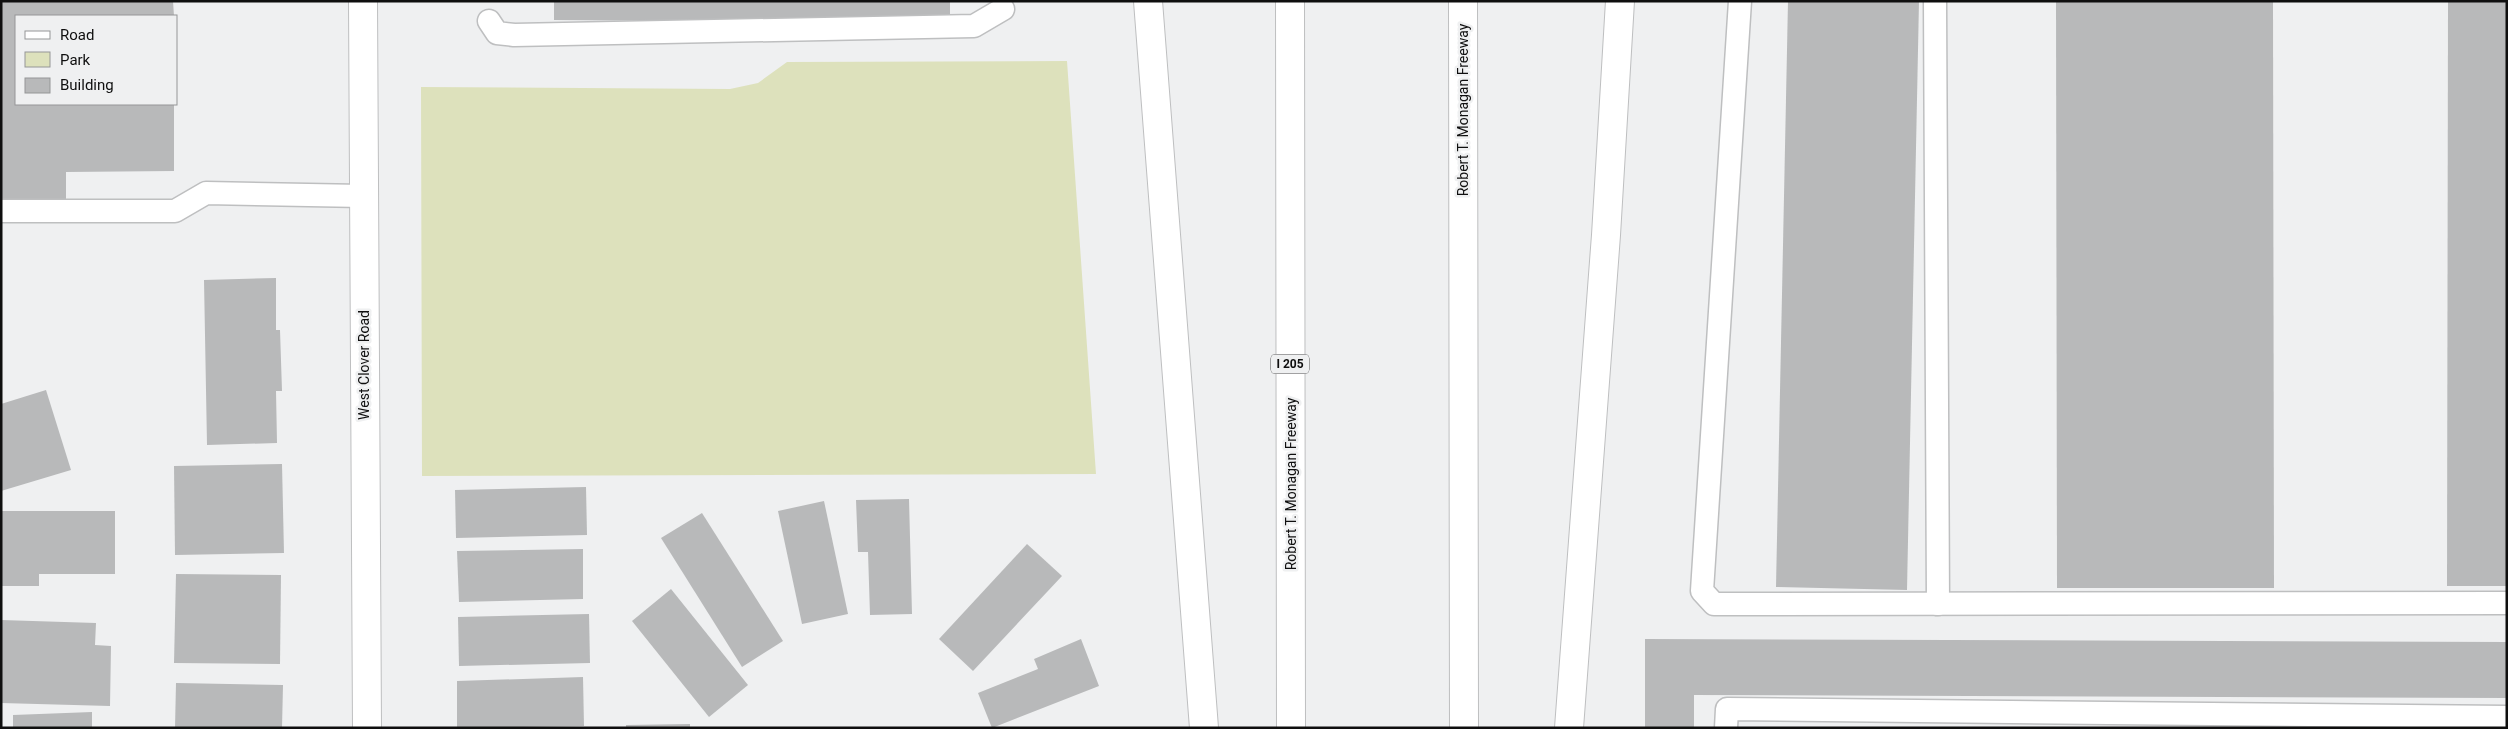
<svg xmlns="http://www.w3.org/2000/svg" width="2508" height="729" font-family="Roboto,sans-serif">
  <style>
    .green { fill: #dde1bc }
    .building { fill: #b8b9ba }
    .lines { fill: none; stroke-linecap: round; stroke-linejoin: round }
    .lane-casing { stroke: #bebfc0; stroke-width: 25 }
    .secondary-casing { stroke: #bebfc0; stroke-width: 30 }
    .highway-casing { stroke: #bebfc0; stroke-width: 30 }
    .lane { stroke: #fff; stroke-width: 22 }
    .secondary { stroke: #fff; stroke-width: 28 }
    .highway { stroke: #fff; stroke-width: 28 }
    .labels { text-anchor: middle; stroke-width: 5; stroke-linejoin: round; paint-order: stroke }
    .shield { fill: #eff0f1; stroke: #525253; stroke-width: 1 }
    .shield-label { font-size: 12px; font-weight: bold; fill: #0f0f0f }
    .street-label { font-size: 14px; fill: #0f0f0f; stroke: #eff0f1 }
  </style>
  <rect width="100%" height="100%" fill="#eff0f1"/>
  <path class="green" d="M 1067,61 L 1096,474 L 422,476 L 421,87 L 730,89 L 758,83 L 787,62 Z"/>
  <g class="building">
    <path d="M 1,1 L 173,1 L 174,16 L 16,16 L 16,104 L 174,104 L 174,171 L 66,172 L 66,201 L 1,201 Z"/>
    <path d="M 554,1 L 950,1 L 950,23 L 554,20 Z"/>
    <path d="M 1788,1 L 1919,1 L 1907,590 L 1776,587 Z"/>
    <path d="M 2056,1 L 2273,1 L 2274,588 L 2057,588 Z"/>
    <path d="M 2448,1 L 2507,1 L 2507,586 L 2447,586 Z"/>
    <path d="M 276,278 L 276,330 L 280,330 L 282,391 L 276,391 L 277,443 L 207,445 L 204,280 Z"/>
    <path d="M 46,390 L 71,470 L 1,491 L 1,404 Z"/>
    <path d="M 282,464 L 284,553 L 175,555 L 174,466 Z"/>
    <path d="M 586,487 L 587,535 L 456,538 L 455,490 Z"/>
    <path d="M 909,499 L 912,614 L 870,615 L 868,552 L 858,552 L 856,500 Z"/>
    <path d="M 824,501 L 848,614 L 802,624 L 778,511 Z"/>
    <path d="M 1,511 L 115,511 L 115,574 L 39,574 L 39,586 L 1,586 Z"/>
    <path d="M 702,513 L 783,641 L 742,667 L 661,538 Z"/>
    <path d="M 1027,544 L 1062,576 L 973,671 L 939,639 Z"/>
    <path d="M 583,549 L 583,599 L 459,602 L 457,551 Z"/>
    <path d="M 176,574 L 281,575 L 280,664 L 174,663 Z"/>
    <path d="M 671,589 L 748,685 L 709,717 L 632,621 Z"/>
    <path d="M 589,614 L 590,663 L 459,666 L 458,617 Z"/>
    <path d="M 1,620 L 96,623 L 95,645 L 111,646 L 110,706 L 1,703 Z"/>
    <path d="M 1081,639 L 1099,686 L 992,728 L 978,693 L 1038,669 L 1034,659 Z"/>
    <path d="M 1645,639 L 2507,642 L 2507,698 L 1694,695 L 1694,728 L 1645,728 Z"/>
    <path d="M 583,677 L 584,726 L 457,728 L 457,681 Z"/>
    <path d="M 176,683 L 283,685 L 282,728 L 175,728 Z"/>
    <path d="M 92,712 L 92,728 L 13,728 L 13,715 Z"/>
    <path d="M 690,724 L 690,728 L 626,728 L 626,725 Z"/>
  </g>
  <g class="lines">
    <defs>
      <g id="lane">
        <path d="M 1740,1 L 1702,591 L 1714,604 L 2507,603"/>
        <path d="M 1935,1 L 1938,604"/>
        <path d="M 489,21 L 497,33 L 514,35 L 974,26 L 1003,9"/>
        <path d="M 1,211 L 175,211 L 206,193 L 363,196"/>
        <path d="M 1726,728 L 1727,709 L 2507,717"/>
      </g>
      <path id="secondary" d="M 363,1 L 367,728"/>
      <g id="highway">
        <path d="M 1148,1 L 1204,728"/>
        <path d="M 1290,1 L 1291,728"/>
        <path d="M 1463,1 L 1464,728"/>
        <path d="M 1569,728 L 1606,235 L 1620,1"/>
      </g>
    </defs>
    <use href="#lane" class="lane-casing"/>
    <use href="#secondary" class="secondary-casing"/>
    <use href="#highway" class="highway-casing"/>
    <use href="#lane" class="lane"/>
    <use href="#secondary" class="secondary"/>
    <use href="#highway" class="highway"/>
  </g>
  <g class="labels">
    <rect class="shield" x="1271" y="354.5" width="38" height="19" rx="4"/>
    <g class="shield-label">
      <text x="1290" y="368">I 205</text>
    </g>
    <g class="street-label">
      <text transform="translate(1463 110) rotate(-90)" y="5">Robert T. Monagan Freeway</text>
      <text transform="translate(364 365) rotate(-90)" y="5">West Clover Road</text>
      <text transform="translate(1291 484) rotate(-90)" y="5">Robert T. Monagan Freeway</text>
    </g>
  </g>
  <rect width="2508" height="729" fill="none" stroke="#0f0f0f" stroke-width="5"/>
  <rect x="15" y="15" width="162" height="90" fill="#eff0f1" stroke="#959697"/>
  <rect x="25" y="31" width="25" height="8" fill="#ffffff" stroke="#959697"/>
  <text x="60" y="40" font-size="15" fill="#0f0f0f">Road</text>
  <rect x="25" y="52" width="25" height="15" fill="#dde1bc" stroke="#959697"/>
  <text x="60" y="65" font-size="15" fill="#0f0f0f">Park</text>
  <rect x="25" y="78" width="25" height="15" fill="#b8b9ba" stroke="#959697"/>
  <text x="60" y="90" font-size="15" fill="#0f0f0f">Building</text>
</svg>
